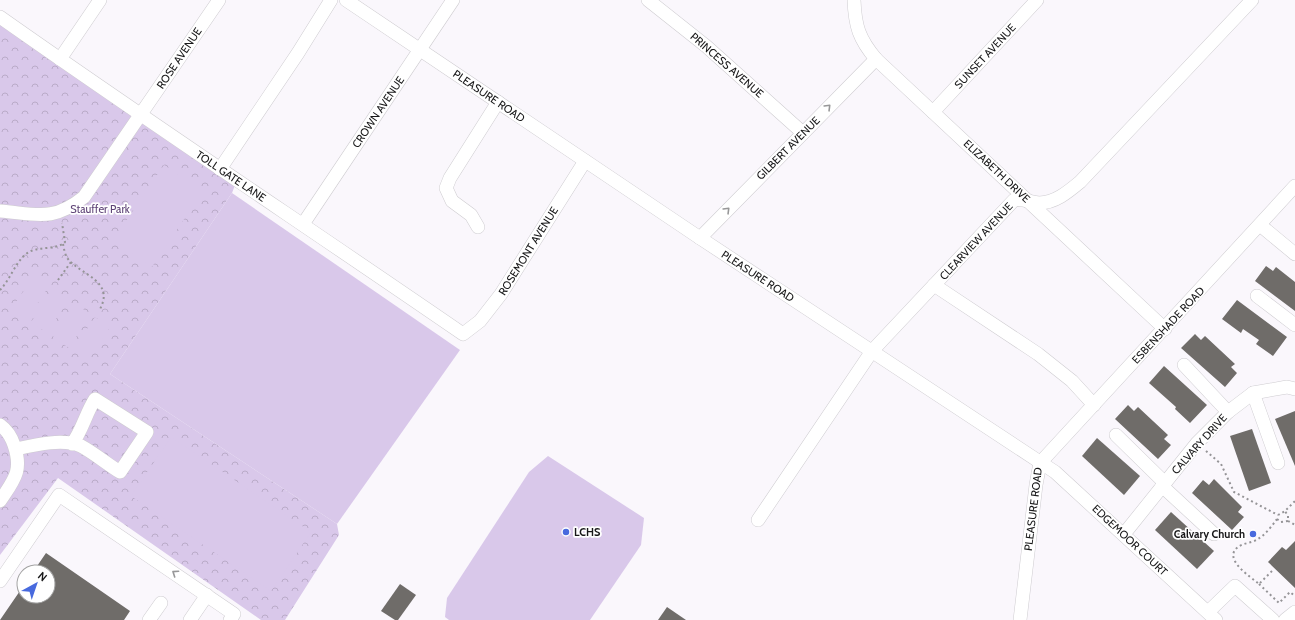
<svg xmlns="http://www.w3.org/2000/svg" width="1295" height="620" font-family="Cabin,sans-serif">
  <style>
    .park { fill: url(#park-crowns) }
    .pitch { fill: #d9c8ea }
    .building { fill: #6f6c69 }
    .lines { fill: none; stroke-linecap: round; stroke-linejoin: round }
    .minor-casing { stroke: #ceccd0; stroke-width: 14 }
    .path { stroke: #959497; stroke-width: 2; stroke-dasharray: 2 3; stroke-linecap: butt }
    .minor { stroke: #fff; stroke-width: 13 }
    .oneway { stroke: #979798 }
    .poi-dot { fill: #486ade; stroke: #fff; stroke-width: 1.5 }
    .labels { text-anchor: middle; stroke-width: 3.5; stroke-linejoin: round; paint-order: stroke }
    .street-label { font-size: 11px; fill: #181819; stroke: #fff }
    .park-label { font-size: 11px; fill: #5e4376; stroke: #fff }
    .poi-label { font-size: 11px; font-weight: bold; fill: #181819; stroke: #fff; text-anchor: start }
  </style>
  <defs>
    <pattern id="park-crowns" width="20" height="18" patternUnits="userSpaceOnUse"><rect width="20" height="18" fill="#d9c8ea"/><path d="M2 6a3 3 0 1 1 6 0M12 15a3 3 0 1 1 6 0" fill="none" stroke="#baabc8"/></pattern>
  </defs>
  <rect width="100%" height="100%" fill="#faf7fc"/>
  <path class="park" d="M 0,17 L 237,180 L 232,193 L 110,374 L 337,524 L 339,535 L 285,620 L 261,620 L 58,478 L 0,555 Z"/>
  <g class="pitch">
    <path d="M 164,165 L 203,191 L 152,267 L 113,240 Z"/>
    <path d="M 232,193 L 460,350 L 337,524 L 110,374 Z"/>
    <path d="M 34,276 L 49,286 L 27,319 L 11,309 Z"/>
    <path d="M 53,289 L 69,299 L 47,333 L 31,322 Z"/>
    <path d="M 75,304 L 91,314 L 69,348 L 53,337 Z"/>
    <path d="M 95,317 L 110,327 L 88,361 L 73,350 Z"/>
    <path d="M 171,437 L 311,532 L 271,591 L 131,496 Z"/>
    <path d="M 548,456 L 644,518 L 641,545 L 590,620 L 449,620 L 445,617 L 447,598 L 529,472 Z"/>
  </g>
  <g class="building">
    <path d="M 1266,266 L 1273,271 L 1276,267 L 1295,282 L 1295,311 L 1255,281 Z"/>
    <path d="M 1237,300 L 1287,337 L 1273,356 L 1256,344 L 1259,340 L 1243,329 L 1241,333 L 1222,319 Z"/>
    <path d="M 1195,334 L 1201,340 L 1205,336 L 1235,364 L 1231,367 L 1237,373 L 1225,387 L 1181,348 Z"/>
    <path d="M 1164,366 L 1207,405 L 1190,423 L 1175,409 L 1176,407 L 1149,383 Z"/>
    <path d="M 1128,405 L 1134,411 L 1138,407 L 1168,435 L 1164,439 L 1171,445 L 1158,459 L 1115,419 Z"/>
    <path d="M 1295,411 L 1295,466 L 1275,419 Z"/>
    <path d="M 1252,429 L 1271,483 L 1249,491 L 1230,436 Z"/>
    <path d="M 1097,438 L 1140,476 L 1124,495 L 1082,456 Z"/>
    <path d="M 1214,479 L 1242,507 L 1238,512 L 1244,517 L 1232,530 L 1192,493 L 1203,480 L 1209,485 Z"/>
    <path d="M 1171,512 L 1214,551 L 1197,569 L 1155,530 Z"/>
    <path d="M 1295,541 L 1295,588 L 1268,562 L 1282,547 L 1286,550 Z"/>
    <path d="M 46,553 L 130,611 L 124,620 L 0,620 L 24,585 L 24,596 L 48,596 L 48,572 L 33,572 Z"/>
    <path d="M 400,584 L 416,595 L 398,620 L 395,620 L 381,611 Z"/>
    <path d="M 667,607 L 686,620 L 658,620 Z"/>
  </g>
  <g class="lines">
    <defs>
      <g id="minor">
        <path d="M 346,0 L 700,238 L 1055,472 L 1216,620"/>
        <path d="M 648,0 L 706,46 L 803,133"/>
        <path d="M 854,0 C 855,26 859,39 876,59 L 1165,329"/>
        <path d="M 0,17 C 153,125 309,228 463,334 L 480,321 L 501,294 L 585,161"/>
        <path d="M 60,59 L 100,0"/>
        <path d="M 933,112 L 1037,0"/>
        <path d="M 220,169 L 298,53 L 331,0"/>
        <path d="M 0,211 C 37,214 53,222 84,197 L 219,0"/>
        <path d="M 303,224 L 453,0"/>
        <path d="M 1260,225 L 1295,254"/>
        <path d="M 478,227 L 471,215 L 452,201 L 446,188 L 450,178 L 498,102"/>
        <path d="M 700,238 L 876,59"/>
        <path d="M 934,285 L 1038,354 L 1072,381 L 1094,405"/>
        <path d="M 1257,296 L 1295,325"/>
        <path d="M 1184,365 L 1228,412"/>
        <path d="M 1253,393 L 1278,463"/>
        <path d="M 0,425 C 7,430 11,436 14,445 C 23,471 14,480 0,501"/>
        <path d="M 1116,435 L 1165,483"/>
        <path d="M 16,449 C 34,445 63,438 81,446 C 94,453 107,464 120,472 L 147,432 L 95,399 C 86,413 82,431 72,444"/>
        <path d="M 1040,463 L 1295,186"/>
        <path d="M 1162,486 L 1214,534"/>
        <path d="M 758,520 L 872,351 L 1014,200 C 1023,199 1030,202 1039,203 C 1055,203 1068,192 1080,182 L 1252,0"/>
        <path d="M 1124,534 L 1197,443 L 1228,412 L 1253,393 L 1287,387 L 1295,389"/>
        <path d="M 0,581 L 59,495 L 234,614 L 230,620"/>
        <path d="M 1208,612 L 1235,586 L 1273,620"/>
        <path d="M 149,620 L 161,603"/>
        <path d="M 190,620 L 207,595"/>
        <path d="M 1020,620 L 1036,485 L 1040,463"/>
        <path d="M 1285,620 L 1295,612"/>
      </g>
    </defs>
    <use href="#minor" class="minor-casing"/>
    <g class="path">
      <path d="M 63,244 C 64,249 65,255 68,259 C 81,275 115,281 100,309"/>
      <path d="M 58,280 L 71,262"/>
      <path d="M 0,290 C 10,280 15,263 26,254 C 37,245 56,251 65,242 L 62,223"/>
      <path d="M 1206,451 L 1221,464 L 1234,492 L 1278,515"/>
      <path d="M 1278,515 L 1285,511 L 1295,501"/>
      <path d="M 1277,519 L 1281,522 L 1288,521 L 1288,516 L 1285,511"/>
      <path d="M 1288,521 L 1295,525"/>
      <path d="M 1272,571 L 1259,584 C 1251,577 1222,559 1238,547 C 1243,543 1252,543 1258,539 C 1265,535 1272,526 1277,519"/>
      <path d="M 1259,584 L 1279,603 L 1290,592 L 1295,596"/>
    </g>
    <use href="#minor" class="minor"/>
  </g>
  <defs><path id="oneway-chevron" d="M-2-3.5L2.5 0L-2 3.5" fill="none" stroke-width="1.6" stroke-linecap="round" stroke-linejoin="round"/></defs>
  <g class="oneway">
    <use href="#oneway-chevron" transform="translate(828 107) rotate(-45)"/>
    <use href="#oneway-chevron" transform="translate(727 210) rotate(-45)"/>
    <use href="#oneway-chevron" transform="translate(175 573) rotate(-146)"/>
  </g>
  <g class="poi-dot">
    <circle cx="566" cy="532" r="4"/>
    <circle cx="1253" cy="534" r="4"/>
  </g>
  <g class="labels">
    <g class="street-label">
      <text transform="translate(985 56) rotate(-47)" y="4">SUNSET AVENUE</text>
      <text transform="translate(179 58) rotate(-56)" y="4">ROSE AVENUE</text>
      <text transform="translate(727 65) rotate(41)" y="4">PRINCESS AVENUE</text>
      <text transform="translate(489 96) rotate(34)" y="4">PLEASURE ROAD</text>
      <text transform="translate(378 112) rotate(-56)" y="4">CROWN AVENUE</text>
      <text transform="translate(788 148) rotate(-45)" y="4">GILBERT AVENUE</text>
      <text transform="translate(997 171) rotate(43)" y="4">ELIZABETH DRIVE</text>
      <text transform="translate(231 176) rotate(34)" y="4">TOLL GATE LANE</text>
      <text transform="translate(976 241) rotate(-47)" y="4">CLEARVIEW AVENUE</text>
      <text transform="translate(528 251) rotate(-58)" y="4">ROSEMONT AVENUE</text>
      <text transform="translate(758 276) rotate(33)" y="4">PLEASURE ROAD</text>
      <text transform="translate(1168 325) rotate(-47)" y="4">ESBENSHADE ROAD</text>
      <text transform="translate(1199 444) rotate(-48)" y="4">CALVARY DRIVE</text>
      <text transform="translate(1033 509) rotate(-83)" y="4">PLEASURE ROAD</text>
      <text transform="translate(1130 540) rotate(43)" y="4">EDGEMOOR COURT</text>
    </g>
    <g class="park-label">
      <text x="100" y="213">Stauffer Park</text>
    </g>
    <g class="poi-label">
      <text x="574" y="536">LCHS</text>
      <text x="1245" y="538" text-anchor="end">Calvary Church</text>
    </g>
  </g>
  <g transform="translate(36 584) rotate(40)"><circle r="19" fill="#ffffff" stroke="#a3a3a3"/>
  <path d="M0-3L7 15L0 10L-7 15Z" fill="#486ade"/>
  <text y="-6" font-size="11" font-weight="bold" text-anchor="middle" fill="#181819">N</text>
  </g>
</svg>
